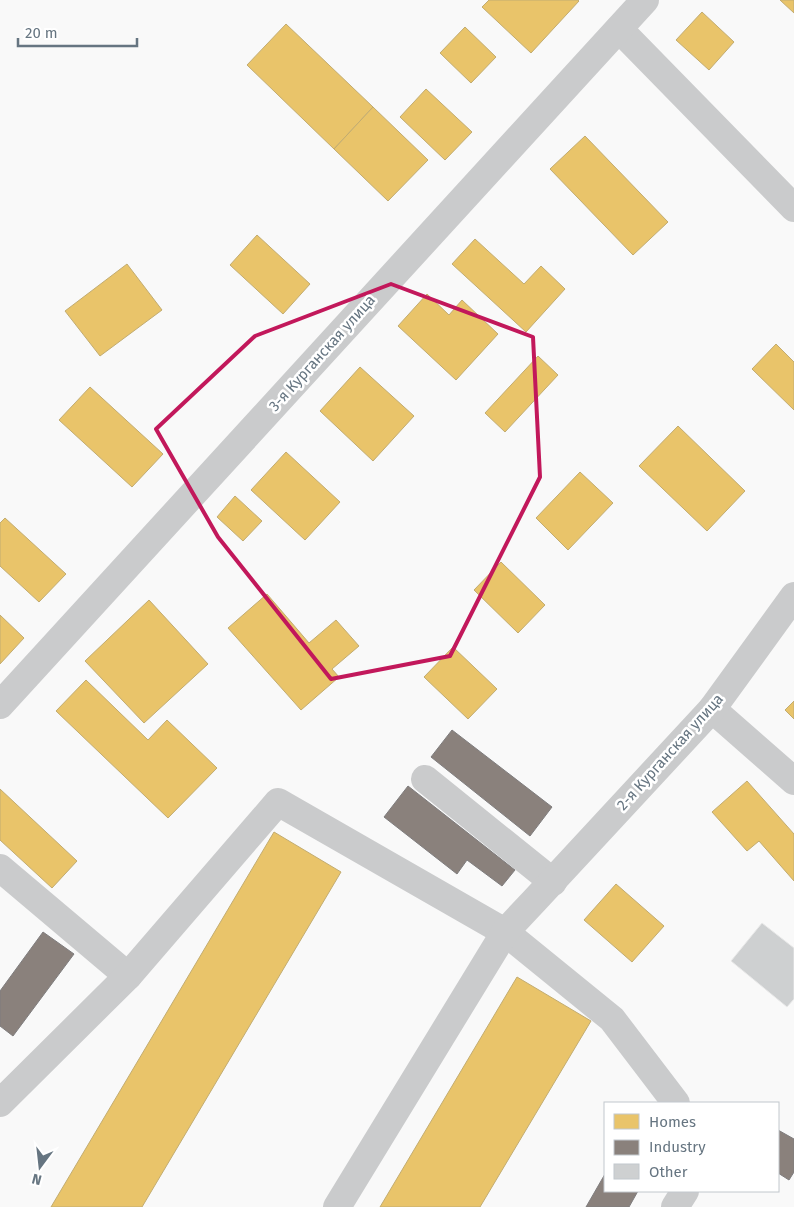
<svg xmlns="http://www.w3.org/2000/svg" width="794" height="1207" font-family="'Fira Sans',sans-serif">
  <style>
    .homes { fill: #e9c46a; stroke: #c2ac71 }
    .industry { fill: #8a817c; stroke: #7f7d7e }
    .building { fill: #ced0d1; stroke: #e8e8e8 }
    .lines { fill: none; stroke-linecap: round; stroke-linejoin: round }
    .minor { stroke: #cacbcc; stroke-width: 28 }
    .marked { fill: none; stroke: #c2185b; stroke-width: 4; stroke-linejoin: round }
    .labels { text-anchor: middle; stroke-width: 5; stroke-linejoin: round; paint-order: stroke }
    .street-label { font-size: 15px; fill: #667581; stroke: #fff }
  </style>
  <rect width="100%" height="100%" fill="#f9f9f9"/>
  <g class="homes">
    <path d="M 489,0 L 578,0 L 579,1 L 531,53 L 482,7 Z"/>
    <path d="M 780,0 L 794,0 L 794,13 Z"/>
    <path d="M 702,12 L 734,42 L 709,70 L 676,40 Z"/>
    <path d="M 286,24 L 373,107 L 334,149 L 247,65 Z"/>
    <path d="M 465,27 L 496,57 L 471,83 L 440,53 Z"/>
    <path d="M 426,89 L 472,132 L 445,160 L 400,117 Z"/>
    <path d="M 373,107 L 428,160 L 388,201 L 334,149 Z"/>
    <path d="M 585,136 L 668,222 L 633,255 L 550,169 Z"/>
    <path d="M 257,235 L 310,284 L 283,314 L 230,265 Z"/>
    <path d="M 475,239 L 524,284 L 541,266 L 565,289 L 526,332 L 452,264 Z"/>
    <path d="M 127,264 L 162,310 L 100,356 L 65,311 Z"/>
    <path d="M 427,294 L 449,315 L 462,300 L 498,334 L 456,380 L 398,326 Z"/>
    <path d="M 776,344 L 794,362 L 794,410 L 752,369 Z"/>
    <path d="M 538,356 L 558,375 L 505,432 L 485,413 Z"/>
    <path d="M 360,367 L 414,416 L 373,461 L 320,411 Z"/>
    <path d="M 90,387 L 163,454 L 132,487 L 59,420 Z"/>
    <path d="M 678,426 L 745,491 L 707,531 L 639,466 Z"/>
    <path d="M 286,452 L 340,502 L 305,540 L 251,490 Z"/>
    <path d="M 580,472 L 613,503 L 568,550 L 536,518 Z"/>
    <path d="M 235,496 L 262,521 L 243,541 L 217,517 Z"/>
    <path d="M 5,518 L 66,574 L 39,602 L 0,566 L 0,523 Z"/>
    <path d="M 501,562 L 545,605 L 518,633 L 474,590 Z"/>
    <path d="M 267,594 L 309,643 L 336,620 L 359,646 L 332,669 L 339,677 L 301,710 L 228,628 Z"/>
    <path d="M 149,600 L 208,664 L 144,723 L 85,661 Z"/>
    <path d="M 0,615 L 24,638 L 0,664 Z"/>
    <path d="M 453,647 L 497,689 L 468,719 L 424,677 Z"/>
    <path d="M 86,680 L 148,740 L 167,720 L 217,768 L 168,818 L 56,711 Z"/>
    <path d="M 794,701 L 794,719 L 785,710 Z"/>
    <path d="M 747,781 L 794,834 L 794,881 L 759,841 L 747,851 L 712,812 Z"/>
    <path d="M 0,789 L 77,861 L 52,888 L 0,840 Z"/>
    <path d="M 274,832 L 341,872 L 142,1207 L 51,1207 Z"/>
    <path d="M 616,884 L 664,926 L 632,962 L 584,920 Z"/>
    <path d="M 517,977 L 591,1021 L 480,1207 L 380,1207 Z"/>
  </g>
  <g class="industry">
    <path d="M 452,730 L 552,807 L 530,836 L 431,757 Z"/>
    <path d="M 408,786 L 515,870 L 502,886 L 467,860 L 457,874 L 384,817 Z"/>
    <path d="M 43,932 L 74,954 L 13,1036 L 0,1026 L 0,991 Z"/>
    <path d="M 778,1130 L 794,1139 L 794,1172 L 789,1180 L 778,1173 Z"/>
    <path d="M 605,1174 L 605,1191 L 638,1191 L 629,1207 L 586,1207 Z"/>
  </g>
  <path class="building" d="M 762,923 L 794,948 L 794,999 L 787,1007 L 731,961 Z"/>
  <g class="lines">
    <g class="minor">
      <path d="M 619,29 L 794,208"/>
      <path d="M 0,705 L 645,0"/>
      <path d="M 712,709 L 794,781"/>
      <path d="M 425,779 L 553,882"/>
      <path d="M 0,868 L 128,976"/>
      <path d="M 0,1103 L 128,976 L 278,802 L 505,932 L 612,1019 L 676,1103"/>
      <path d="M 337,1207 L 505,932 L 535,900 L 712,709 L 794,596"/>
      <path d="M 675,1207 L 685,1191"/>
    </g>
  </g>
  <path class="marked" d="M 391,284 L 533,337 L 540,477 L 450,656 L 331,679 L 218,537 L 156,429 L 255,336 Z"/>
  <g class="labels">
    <g class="street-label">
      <text transform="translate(322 353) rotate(-48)" y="5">3-я Курганская улица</text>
      <text transform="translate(670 752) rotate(-48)" y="5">2-я Курганская улица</text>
    </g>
  </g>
  <rect x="604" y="1102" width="175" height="90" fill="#ffffff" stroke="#c2c8cd"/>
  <rect x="614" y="1114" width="25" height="15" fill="#e9c46a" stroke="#c2c8cd"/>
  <text x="649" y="1127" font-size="15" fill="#667581">Homes</text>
  <rect x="614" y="1140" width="25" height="15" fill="#8a817c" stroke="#c2c8cd"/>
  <text x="649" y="1152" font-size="15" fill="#667581">Industry</text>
  <rect x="614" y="1164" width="25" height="15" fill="#ced0d1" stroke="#c2c8cd"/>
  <text x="649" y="1177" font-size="15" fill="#667581">Other</text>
  <g transform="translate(40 1167) rotate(195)" stroke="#ffffff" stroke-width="4" paint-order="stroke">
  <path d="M0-4L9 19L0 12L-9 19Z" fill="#667581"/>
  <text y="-8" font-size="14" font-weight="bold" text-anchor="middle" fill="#667581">N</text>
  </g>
  <path d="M18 38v8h119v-8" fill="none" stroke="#667581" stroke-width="2.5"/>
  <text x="25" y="38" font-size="15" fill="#667581" stroke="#ffffff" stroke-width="4" paint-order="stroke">20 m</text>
</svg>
